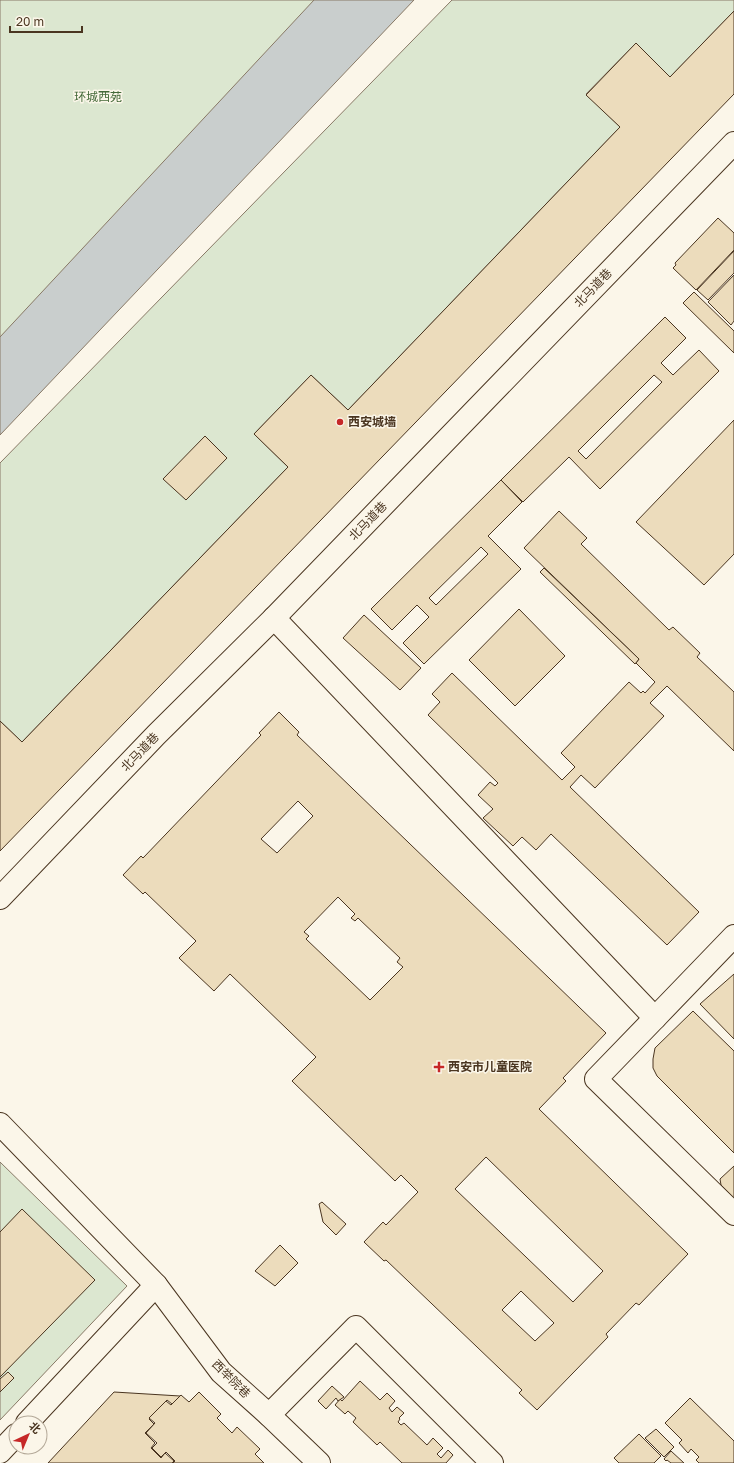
<svg xmlns="http://www.w3.org/2000/svg" width="734" height="1463" font-family="'Golos Text','Noto Sans SC',sans-serif">
  <style>
    .green { fill: #dce7d0; stroke: #887966 }
    .water { fill: #c9cecd; stroke: #887966 }
    .building { fill: #ecdcbc; stroke: #4a3520; fill-rule: evenodd }
    .lines { fill: none; stroke-linecap: round; stroke-linejoin: round }
    .minor-casing { stroke: #4a3520; stroke-width: 24 }
    .minor { stroke: #fbf6e9; stroke-width: 22 }
    .poi-dot { fill: #c62828; stroke: #fbf6e9; stroke-width: 1.5 }
    .labels { text-anchor: middle; stroke-width: 3; stroke-linejoin: round; paint-order: stroke }
    .park-label { font-size: 12px; fill: #436837; stroke: #fbf6e9 }
    .street-label { font-size: 12px; fill: #4a3520; stroke: #fbf6e9 }
    .poi-label { font-size: 12px; font-weight: bold; fill: #4a3520; stroke: #fbf6e9; text-anchor: start }
  </style>
  <rect width="100%" height="100%" fill="#fbf6e9"/>
  <g class="green">
    <path d="M 0,0 L 319,0 L 0,348 Z"/>
    <path d="M 452,0 L 734,0 L 734,11 L 670,77 L 636,43 L 586,94 L 620,127 L 348,410 L 311,375 L 254,434 L 288,467 L 22,742 L 0,721 L 0,463 Z"/>
    <path d="M 0,1162 L 127,1286 L 0,1420 Z"/>
  </g>
  <path class="water" d="M 314,0 L 414,0 L 0,435 L 0,337 Z"/>
  <g class="building">
    <path d="M 734,11 L 734,94 L 0,851 L 0,721 L 22,742 L 288,467 L 254,434 L 311,375 L 348,410 L 620,127 L 586,95 L 636,43 L 670,77 Z"/>
    <path d="M 718,218 L 734,233 L 734,250 L 696,290 L 673,268 L 676,265 L 675,263 Z"/>
    <path d="M 734,251 L 734,273 L 708,300 L 697,290 Z"/>
    <path d="M 734,275 L 734,321 L 731,325 L 708,302 Z"/>
    <path d="M 694,292 L 734,331 L 734,353 L 683,303 Z"/>
    <path d="M 665,317 L 686,338 L 661,363 L 673,375 L 699,350 L 719,371 L 600,489 L 569,457 L 523,502 L 501,480 ZM 654,375 L 662,382 L 586,459 L 578,451 Z"/>
    <path d="M 734,420 L 734,554 L 704,585 L 636,522 Z"/>
    <path d="M 205,436 L 227,458 L 186,500 L 163,479 Z"/>
    <path d="M 501,480 L 522,502 L 488,536 L 521,569 L 424,664 L 403,643 L 429,617 L 417,605 L 392,630 L 371,609 ZM 481,547 L 488,554 L 436,605 L 429,598 Z"/>
    <path d="M 559,511 L 587,538 L 581,544 L 669,630 L 673,627 L 700,653 L 697,657 L 734,692 L 734,751 L 667,686 L 650,703 L 664,716 L 595,788 L 581,775 L 570,787 L 699,912 L 667,945 L 551,834 L 536,850 L 522,837 L 513,846 L 483,818 L 493,809 L 478,795 L 490,782 L 495,786 L 498,783 L 428,715 L 440,702 L 432,694 L 452,673 L 562,780 L 575,767 L 561,753 L 629,682 L 641,693 L 643,691 L 645,693 L 655,682 L 636,663 L 639,659 L 524,548 Z"/>
    <path d="M 544,568 L 639,659 L 635,664 L 540,572 Z"/>
    <path d="M 519,609 L 565,656 L 515,706 L 469,660 Z"/>
    <path d="M 364,615 L 421,668 L 400,690 L 343,638 Z"/>
    <path d="M 279,712 L 299,732 L 297,735 L 606,1033 L 563,1078 L 566,1081 L 539,1109 L 688,1254 L 639,1305 L 636,1303 L 606,1334 L 608,1337 L 537,1410 L 519,1393 L 522,1390 L 386,1260 L 384,1261 L 364,1242 L 383,1222 L 386,1225 L 418,1192 L 401,1175 L 395,1181 L 292,1081 L 316,1057 L 230,974 L 214,991 L 179,958 L 196,941 L 145,892 L 143,894 L 123,875 L 141,856 L 143,858 L 261,735 L 259,733 ZM 298,801 L 313,816 L 277,853 L 261,839 ZM 338,897 L 355,914 L 351,918 L 355,921 L 358,918 L 400,958 L 397,962 L 403,967 L 370,1000 L 306,939 L 309,936 L 304,932 ZM 486,1157 L 603,1271 L 573,1302 L 455,1189 ZM 521,1291 L 554,1323 L 535,1341 L 502,1310 Z"/>
    <path d="M 734,974 L 734,1039 L 700,1004 Z"/>
    <path d="M 693,1011 L 734,1051 L 734,1153 L 657,1076 L 653,1068 L 653,1059 L 655,1048 Z"/>
    <path d="M 734,1166 L 734,1198 L 721,1185 L 720,1179 Z"/>
    <path d="M 322,1202 L 346,1224 L 336,1235 L 323,1222 L 319,1204 Z"/>
    <path d="M 22,1209 L 95,1280 L 0,1377 L 0,1232 Z"/>
    <path d="M 280,1245 L 298,1263 L 275,1286 L 255,1271 Z"/>
    <path d="M 8,1372 L 14,1378 L 0,1392 L 0,1379 Z"/>
    <path d="M 360,1381 L 380,1400 L 387,1393 L 395,1401 L 389,1408 L 392,1412 L 397,1407 L 404,1413 L 399,1418 L 400,1419 L 398,1422 L 401,1425 L 404,1423 L 427,1445 L 433,1438 L 443,1448 L 437,1454 L 441,1458 L 448,1450 L 453,1455 L 446,1463 L 402,1463 L 380,1442 L 377,1445 L 353,1422 L 356,1418 L 348,1411 L 345,1414 L 335,1405 L 340,1399 L 342,1401 Z"/>
    <path d="M 332,1386 L 344,1397 L 338,1401 L 336,1398 L 326,1409 L 318,1401 Z"/>
    <path d="M 114,1392 L 180,1396 L 172,1404 L 167,1400 L 149,1419 L 154,1424 L 145,1433 L 155,1443 L 151,1448 L 161,1458 L 165,1453 L 174,1461 L 172,1463 L 48,1463 Z"/>
    <path d="M 199,1392 L 221,1414 L 217,1418 L 232,1433 L 237,1427 L 260,1449 L 255,1454 L 264,1463 L 173,1463 L 175,1461 L 166,1452 L 161,1457 L 152,1448 L 157,1443 L 146,1433 L 155,1423 L 149,1418 L 166,1401 L 171,1405 L 181,1395 L 189,1402 Z"/>
    <path d="M 690,1398 L 734,1441 L 734,1463 L 699,1463 L 696,1460 L 699,1457 L 691,1449 L 688,1453 L 679,1443 L 682,1440 L 665,1423 Z"/>
    <path d="M 656,1429 L 674,1447 L 664,1457 L 645,1438 Z"/>
    <path d="M 639,1434 L 661,1456 L 654,1463 L 619,1463 L 614,1458 Z"/>
    <path d="M 671,1451 L 684,1463 L 671,1463 L 667,1460 L 666,1461 L 664,1459 Z"/>
  </g>
  <g class="lines">
    <defs>
      <g id="minor">
        <path d="M 274,618 L 655,1018 L 596,1079 L 734,1214"/>
        <path d="M 0,898 L 156,735 L 274,618 L 734,143"/>
        <path d="M 655,1018 L 734,936"/>
        <path d="M 0,1124 L 156,1285 L 221,1372 L 269,1415 L 319,1463"/>
        <path d="M 269,1415 L 356,1327 L 492,1463"/>
        <path d="M 27,1423 L 156,1285"/>
        <path d="M 0,1452 L 16,1435"/>
      </g>
    </defs>
    <use href="#minor" class="minor-casing"/>
    <use href="#minor" class="minor"/>
  </g>
  <g class="poi-dot">
    <circle cx="340" cy="422" r="4"/>
    <path d="M437 1061h4v4h4v4h-4v4h-4v-4h-4v-4h4z"/>
  </g>
  <g class="labels">
    <g class="park-label">
      <text x="98" y="101">环城西苑</text>
    </g>
    <g class="street-label">
      <text transform="translate(593 288) rotate(-46)" y="4">北马道巷</text>
      <text transform="translate(368 521) rotate(-46)" y="4">北马道巷</text>
      <text transform="translate(140 752) rotate(-46)" y="4">北马道巷</text>
      <text transform="translate(231 1379) rotate(45)" y="4">西举院巷</text>
    </g>
    <g class="poi-label">
      <text x="348" y="426">西安城墙</text>
      <text x="448" y="1071">西安市儿童医院</text>
    </g>
  </g>
  <g transform="translate(28 1435) rotate(44)"><circle r="19" fill="#fbf6e9" stroke="#b4a999"/>
  <path d="M0-3L7 15L0 10L-7 15Z" fill="#c62828"/>
  <text y="-6" font-size="11" font-weight="bold" text-anchor="middle" fill="#4a3520">北</text>
  </g>
  <path d="M10 26v6h72v-6" fill="none" stroke="#4a3520" stroke-width="2"/>
  <text x="16" y="26" font-size="12" fill="#4a3520" stroke="#fbf6e9" stroke-width="3" paint-order="stroke">20 m</text>
</svg>
